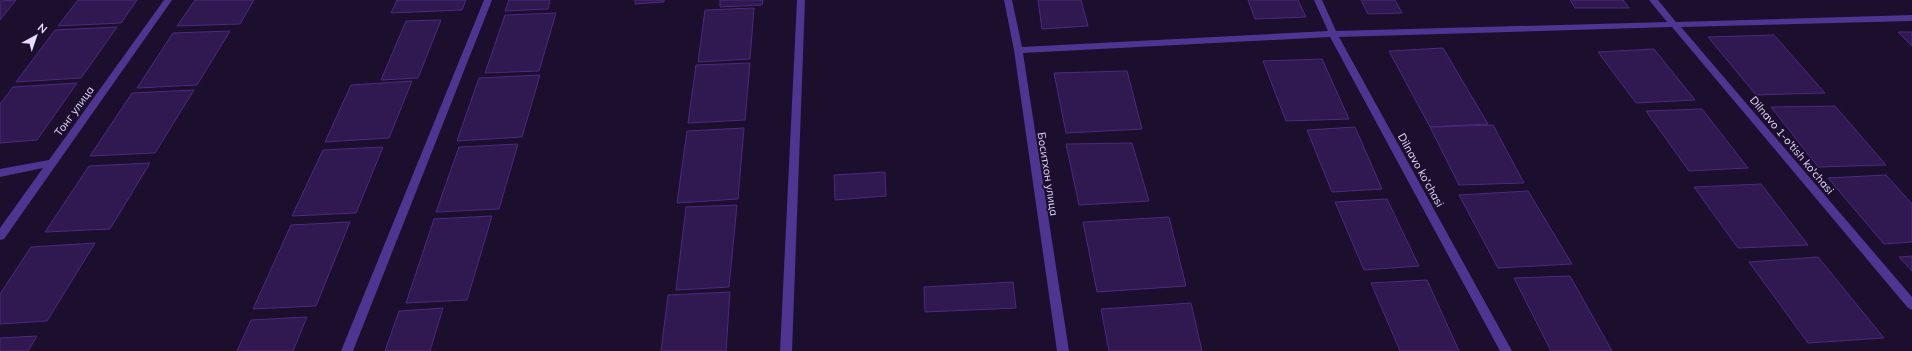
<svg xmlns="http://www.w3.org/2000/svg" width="1912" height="351" font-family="Mulish,sans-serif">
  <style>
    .building { fill: #301950; stroke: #4d297f }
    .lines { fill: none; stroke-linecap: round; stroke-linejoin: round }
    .minor { fill: #4d3591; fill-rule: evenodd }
    .labels { text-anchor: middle; stroke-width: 3.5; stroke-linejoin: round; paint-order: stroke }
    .street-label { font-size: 11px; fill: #e7dbff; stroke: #1b0f2d }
  </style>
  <rect width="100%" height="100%" fill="#1b0f2d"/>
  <g class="building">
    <path d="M 16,0 L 0,20 L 0,1 Z"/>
    <path d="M 78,0 L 137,0 L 121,23 L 58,26 Z"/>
    <path d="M 195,0 L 254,0 L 240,24 L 177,26 Z"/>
    <path d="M 397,0 L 466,0 L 462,10 L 391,13 Z"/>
    <path d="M 509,0 L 550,0 L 548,9 L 505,11 Z"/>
    <path d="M 635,0 L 664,0 L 664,2 L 635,4 Z"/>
    <path d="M 720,0 L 763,0 L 762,5 L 720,7 Z"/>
    <path d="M 1038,0 L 1081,0 L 1088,26 L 1042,29 Z"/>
    <path d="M 1248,0 L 1298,0 L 1306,17 L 1255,19 Z"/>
    <path d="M 1361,0 L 1395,0 L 1402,13 L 1368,14 Z"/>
    <path d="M 1570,0 L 1623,0 L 1629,8 L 1575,8 Z"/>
    <path d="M 754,8 L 750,59 L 698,62 L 705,10 Z"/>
    <path d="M 556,13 L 539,71 L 485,73 L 505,15 Z"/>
    <path d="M 441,20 L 418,78 L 381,80 L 406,21 Z"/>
    <path d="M 117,27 L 81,78 L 16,82 L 55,30 Z"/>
    <path d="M 230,31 L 197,85 L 137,88 L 173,33 Z"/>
    <path d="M 1898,32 L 1912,32 L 1912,46 Z"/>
    <path d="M 1774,35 L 1825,93 L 1756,95 L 1708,37 Z"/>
    <path d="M 1443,48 L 1488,124 L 1430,127 L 1389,51 Z"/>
    <path d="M 1654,49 L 1695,100 L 1636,103 L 1598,52 Z"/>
    <path d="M 1322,59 L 1349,119 L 1286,121 L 1263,61 Z"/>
    <path d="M 750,63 L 745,120 L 688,123 L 696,65 Z"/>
    <path d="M 1127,71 L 1142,129 L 1066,133 L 1054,73 Z"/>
    <path d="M 540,75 L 522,137 L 457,141 L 479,78 Z"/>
    <path d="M 412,81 L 389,138 L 325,142 L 351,85 Z"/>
    <path d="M 77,83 L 37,140 L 0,143 L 0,104 L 13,87 Z"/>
    <path d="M 194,90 L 155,153 L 90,156 L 132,93 Z"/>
    <path d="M 1835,106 L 1886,165 L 1818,167 L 1771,107 Z"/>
    <path d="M 1702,109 L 1748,168 L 1689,171 L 1646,111 Z"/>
    <path d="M 1493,125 L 1524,183 L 1459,185 L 1430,127 Z"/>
    <path d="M 1355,127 L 1382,189 L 1332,192 L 1307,130 Z"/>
    <path d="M 744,128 L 738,199 L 677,203 L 687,131 Z"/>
    <path d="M 1132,143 L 1149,201 L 1079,205 L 1066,144 Z"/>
    <path d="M 518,144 L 499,209 L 436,212 L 459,147 Z"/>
    <path d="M 383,147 L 356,213 L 292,216 L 323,150 Z"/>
    <path d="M 150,163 L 110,229 L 45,232 L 89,166 Z"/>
    <path d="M 885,172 L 886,196 L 835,200 L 834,175 Z"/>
    <path d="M 1886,175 L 1912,204 L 1912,242 L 1884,244 L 1828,178 Z"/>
    <path d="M 1761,184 L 1808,245 L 1738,248 L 1694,187 Z"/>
    <path d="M 1528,191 L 1572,264 L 1498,268 L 1459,195 Z"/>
    <path d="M 1387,199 L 1419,266 L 1364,270 L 1335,202 Z"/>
    <path d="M 737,205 L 729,287 L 676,290 L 686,207 Z"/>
    <path d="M 492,216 L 467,300 L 406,303 L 434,219 Z"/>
    <path d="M 1169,217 L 1186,286 L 1097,292 L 1083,222 Z"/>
    <path d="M 350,222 L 316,306 L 253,309 L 291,225 Z"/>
    <path d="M 95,243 L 47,321 L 0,324 L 0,294 L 31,247 Z"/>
    <path d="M 1912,256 L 1912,271 L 1899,257 Z"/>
    <path d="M 1818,257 L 1884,338 L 1808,343 L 1749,262 Z"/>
    <path d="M 1570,276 L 1612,351 L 1551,351 L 1514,278 Z"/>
    <path d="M 1427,280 L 1459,351 L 1400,351 L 1371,283 Z"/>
    <path d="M 1013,282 L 1016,308 L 925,312 L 924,287 Z"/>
    <path d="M 730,292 L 726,351 L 661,351 L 668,295 Z"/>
    <path d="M 1191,303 L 1202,351 L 1109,351 L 1101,309 Z"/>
    <path d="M 443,308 L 430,351 L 385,351 L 399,311 Z"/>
    <path d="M 307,317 L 293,351 L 237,351 L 251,320 Z"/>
    <path d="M 37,336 L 28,351 L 0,351 L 0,338 Z"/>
  </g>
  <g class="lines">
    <g class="minor">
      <path d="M 164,0 L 172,0 L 4,239 L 0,240 L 0,228 L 43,168 L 0,177 L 0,169 L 49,160 Z"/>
      <path d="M 484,0 L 492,0 L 353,351 L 341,351 Z"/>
      <path d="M 797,0 L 805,0 L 792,351 L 780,351 Z"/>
      <path d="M 1004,0 L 1012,0 L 1022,47 L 1328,31 L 1314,0 L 1322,0 L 1336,31 L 1667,22 L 1649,0 L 1658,0 L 1676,22 L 1912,15 L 1912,21 L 1681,27 L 1912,297 L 1912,310 L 1908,308 L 1672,27 L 1339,37 L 1512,351 L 1500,351 L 1330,37 L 1023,53 L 1069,351 L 1057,351 L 1014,50 Z"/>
    </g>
  </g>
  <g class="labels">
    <g class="street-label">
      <text transform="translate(74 111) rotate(-54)" y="4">Тонг улица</text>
      <text transform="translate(1792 145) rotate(50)" y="4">Dilnavo 1-o'tish ko'chasi</text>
      <text transform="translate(1421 170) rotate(61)" y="4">Dilnavo ko'chasi</text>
      <text transform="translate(1048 174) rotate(81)" y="4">Боситхон улица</text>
    </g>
  </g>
  <g transform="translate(36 36) rotate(40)" stroke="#1b0f2d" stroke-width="3" paint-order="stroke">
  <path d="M0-3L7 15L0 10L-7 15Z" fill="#e7dbff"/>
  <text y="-6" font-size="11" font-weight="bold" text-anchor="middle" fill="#e7dbff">N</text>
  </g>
</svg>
